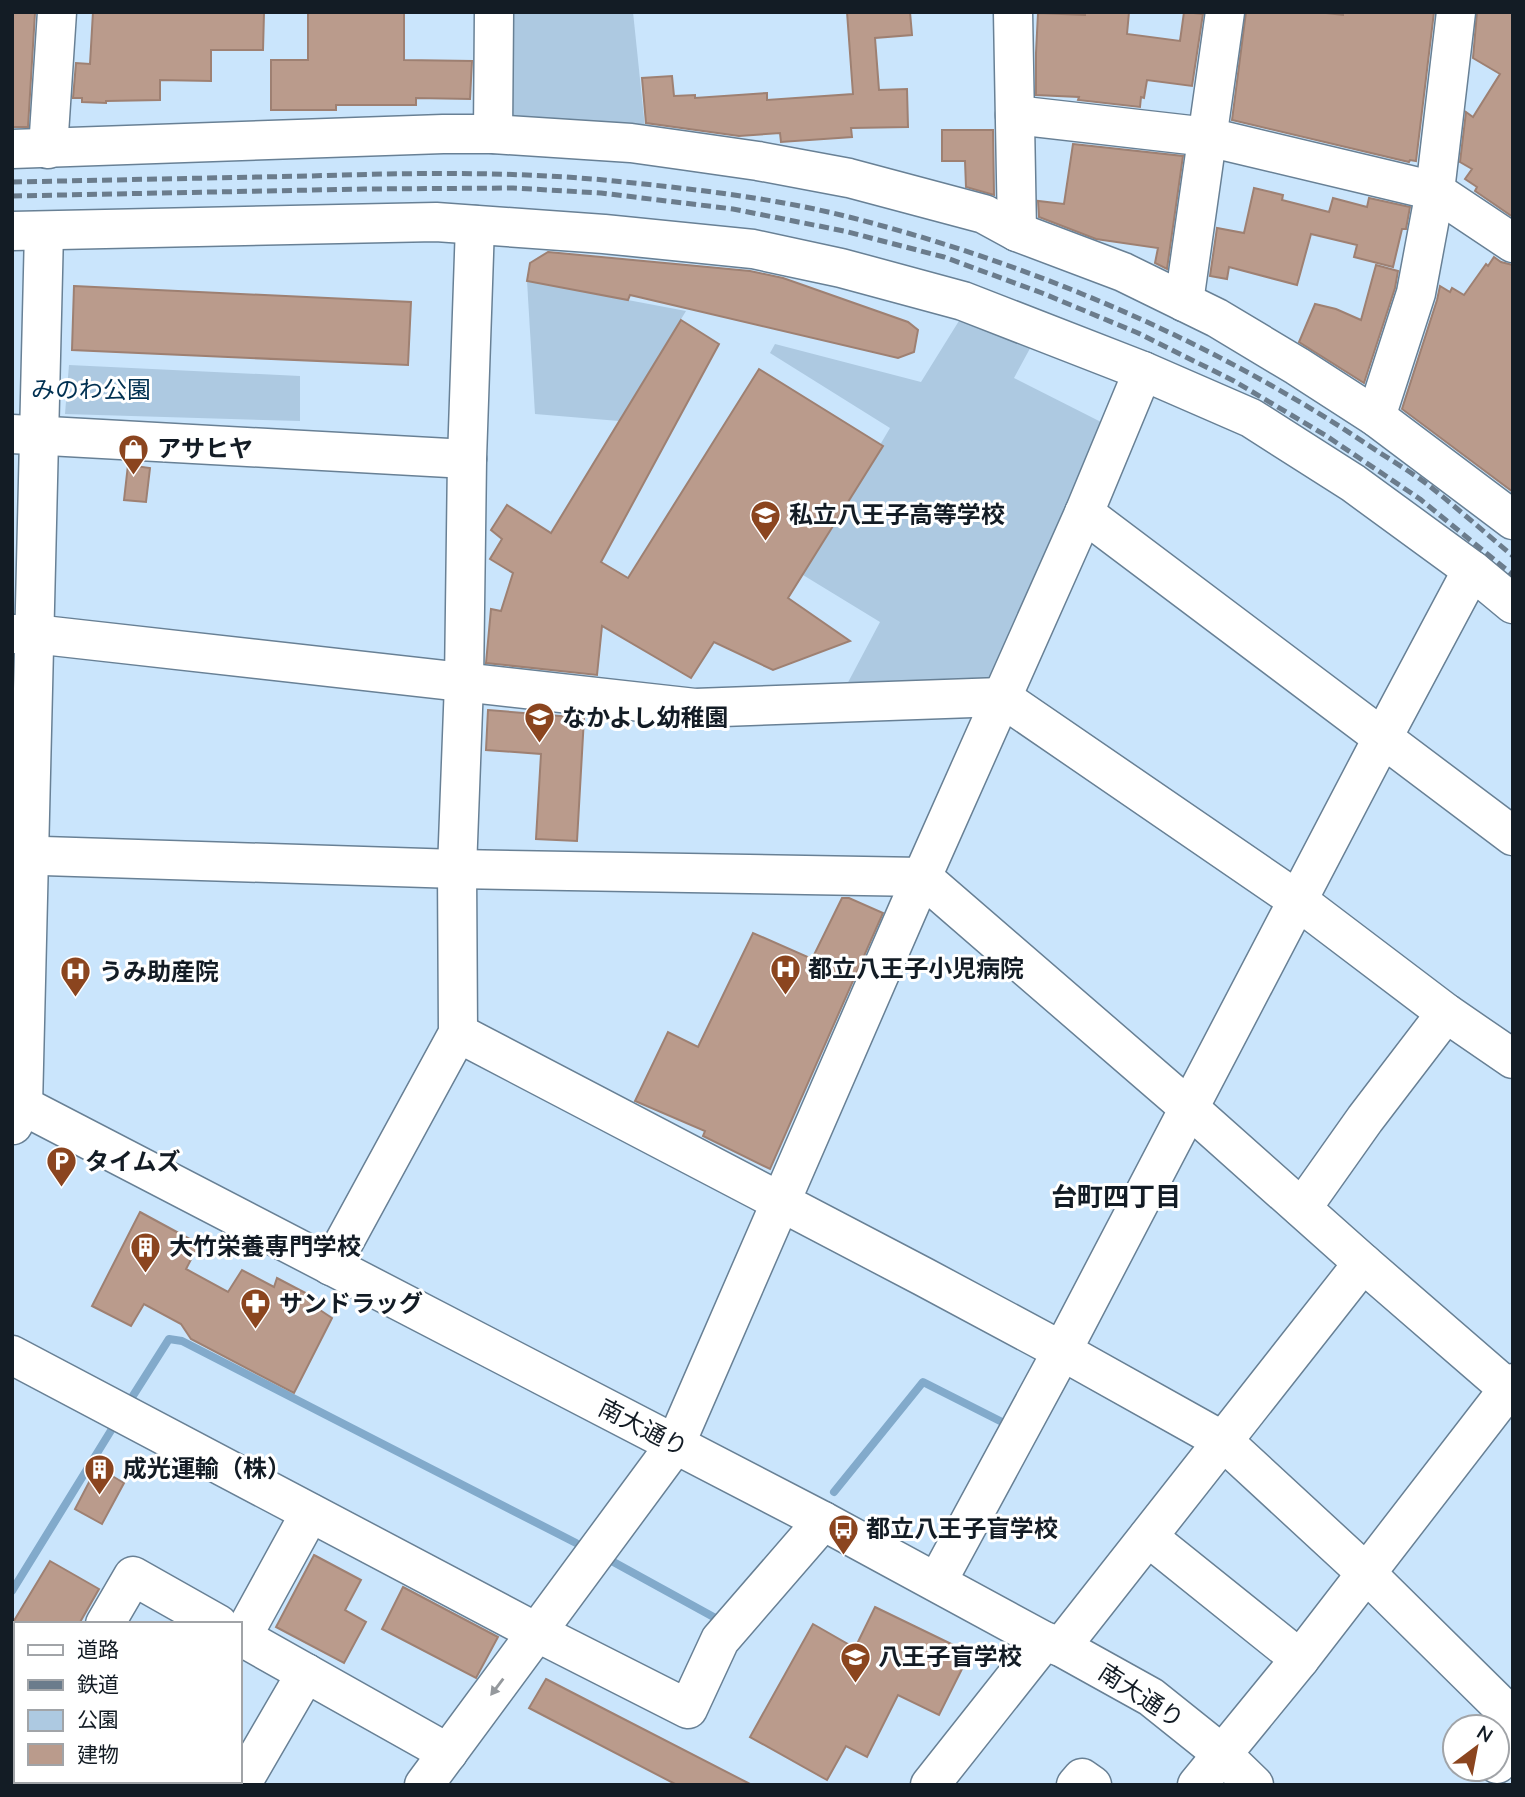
<svg xmlns="http://www.w3.org/2000/svg" width="1525" height="1797" font-family="Mulish,'Noto Sans JP',sans-serif">
  <style>
    .green { fill: #adc9e1 }
    .lines { fill: none; stroke-linecap: round; stroke-linejoin: round }
    .stream { stroke: #82aacb; stroke-width: 8 }
    .building { fill: #ba9b8c; stroke: #9e8072; stroke-width: 2 }
    .minor-casing { stroke: #688095; stroke-width: 41 }
    .minor { stroke: #fff; stroke-width: 38 }
    .rail { stroke: #6b7c8c; stroke-width: 5; stroke-dasharray: 10 5; stroke-linecap: butt }
    .oneway { fill: #95999d }
    .labels { text-anchor: middle; stroke-width: 6; stroke-linejoin: round; paint-order: stroke }
    .park-label { font-size: 24px; fill: #003051; stroke: #fff }
    .poi-label { font-size: 24px; font-weight: bold; fill: #131c25; stroke: #fff; text-anchor: start }
    .street-label { font-size: 24px; fill: #131c25; stroke: #fff }
    .neighbourhood-label { font-size: 26px; font-weight: bold; fill: #131c25; stroke: #fff }
  </style>
  <rect width="100%" height="100%" fill="#cae5fc"/>
  <g class="green">
    <path d="M 499,12 L 633,12 L 646,137 L 511,127 Z"/>
    <path d="M 527,281 L 686,311 L 619,421 L 535,414 Z"/>
    <path d="M 962,316 L 1034,341 L 1014,378 L 1105,424 L 991,682 L 844,690 L 880,622 L 803,575 L 890,428 L 770,353 L 775,344 L 921,382 Z"/>
    <path d="M 69,365 L 300,376 L 300,421 L 65,414 Z"/>
  </g>
  <g class="lines">
    <g class="stream">
      <path d="M 129,1402 L 169,1339 L 182,1341 L 576,1543"/>
      <path d="M 834,1492 L 923,1382 L 1006,1424"/>
      <path d="M 608,1559 L 719,1620"/>
      <path d="M 12,1591 L 115,1424"/>
    </g>
  </g>
  <g class="building">
    <path d="M 12,12 L 35,13 L 28,127 L 12,127 Z"/>
    <path d="M 93,12 L 264,13 L 263,50 L 211,50 L 211,81 L 160,80 L 160,100 L 106,101 L 106,103 L 82,102 L 82,98 L 73,98 L 76,63 L 90,64 Z"/>
    <path d="M 308,12 L 404,12 L 404,60 L 472,61 L 470,99 L 416,98 L 416,105 L 336,105 L 336,110 L 271,110 L 271,60 L 308,60 Z"/>
    <path d="M 847,12 L 910,12 L 912,35 L 875,38 L 879,90 L 907,89 L 908,127 L 851,128 L 852,137 L 781,142 L 780,133 L 739,136 L 646,123 L 642,78 L 672,76 L 674,96 L 695,95 L 695,98 L 767,93 L 767,100 L 853,94 Z"/>
    <path d="M 1085,12 L 1129,12 L 1127,34 L 1180,41 L 1184,12 L 1203,14 L 1192,86 L 1147,80 L 1144,98 L 1141,97 L 1140,107 L 1078,100 L 1079,97 L 1036,95 L 1036,53 L 1038,13 L 1085,15 Z"/>
    <path d="M 1246,12 L 1317,12 L 1343,15 L 1343,12 L 1434,12 L 1416,161 L 1410,160 L 1409,162 L 1232,120 Z"/>
    <path d="M 1477,12 L 1513,12 L 1513,217 L 1475,191 L 1477,187 L 1465,179 L 1472,169 L 1460,162 L 1466,112 L 1473,117 L 1500,74 L 1473,58 Z"/>
    <path d="M 942,130 L 993,130 L 994,195 L 966,187 L 965,161 L 942,161 Z"/>
    <path d="M 1073,144 L 1183,156 L 1167,269 L 1155,263 L 1158,248 L 1096,239 L 1039,217 L 1038,201 L 1064,204 Z"/>
    <path d="M 1254,188 L 1283,195 L 1282,200 L 1329,212 L 1333,198 L 1367,207 L 1369,198 L 1410,207 L 1406,229 L 1402,229 L 1393,267 L 1354,257 L 1357,245 L 1311,234 L 1297,285 L 1229,267 L 1227,279 L 1210,276 L 1217,228 L 1244,233 Z"/>
    <path d="M 548,252 L 750,271 L 783,278 L 908,322 L 918,330 L 914,352 L 898,358 L 630,295 L 628,300 L 527,281 L 530,263 Z"/>
    <path d="M 1494,257 L 1501,262 L 1513,265 L 1513,492 L 1402,409 L 1437,300 L 1440,286 L 1450,292 L 1452,288 L 1464,295 L 1486,264 L 1488,266 Z"/>
    <path d="M 1376,265 L 1398,271 L 1395,288 L 1364,383 L 1299,342 L 1315,304 L 1336,309 L 1361,320 Z"/>
    <path d="M 74,286 L 411,302 L 408,365 L 72,350 Z"/>
    <path d="M 681,320 L 719,344 L 601,562 L 628,578 L 759,369 L 883,446 L 788,598 L 850,641 L 773,670 L 714,642 L 691,678 L 602,626 L 597,675 L 486,663 L 491,609 L 501,611 L 513,573 L 490,559 L 502,539 L 491,530 L 507,505 L 551,533 Z"/>
    <path d="M 128,465 L 150,468 L 146,502 L 124,500 Z"/>
    <path d="M 488,710 L 584,718 L 577,841 L 536,839 L 541,754 L 486,750 Z"/>
    <path d="M 842,898 L 849,898 L 883,913 L 770,1169 L 703,1136 L 705,1131 L 635,1101 L 668,1032 L 698,1047 L 753,933 L 812,959 Z"/>
    <path d="M 140,1212 L 199,1244 L 186,1269 L 228,1292 L 242,1270 L 274,1287 L 277,1278 L 317,1299 L 314,1306 L 332,1318 L 294,1393 L 191,1339 L 181,1324 L 144,1304 L 131,1326 L 92,1306 Z"/>
    <path d="M 97,1467 L 124,1483 L 102,1524 L 75,1509 Z"/>
    <path d="M 314,1555 L 361,1580 L 345,1610 L 366,1622 L 344,1663 L 276,1627 Z"/>
    <path d="M 50,1561 L 99,1589 L 79,1624 L 12,1624 Z"/>
    <path d="M 403,1587 L 498,1637 L 476,1678 L 382,1629 Z"/>
    <path d="M 875,1607 L 970,1653 L 939,1715 L 898,1695 L 867,1757 L 846,1746 L 827,1780 L 750,1737 L 813,1624 L 855,1648 Z"/>
    <path d="M 546,1679 L 752,1785 L 677,1785 L 529,1708 Z"/>
  </g>
  <g class="lines">
    <defs>
      <g id="minor">
        <path d="M 1013,12 L 1017,232"/>
        <path d="M 1015,115 L 1208,137 L 1435,191 L 1513,243"/>
        <path d="M 493,134 L 494,12"/>
        <path d="M 12,149 L 443,134 L 493,134 L 631,143 L 688,151 L 758,161 L 849,178 L 984,214 L 1017,232 L 1123,272 L 1217,318 L 1297,366 L 1376,417 L 1513,520"/>
        <path d="M 48,149 L 57,12"/>
        <path d="M 12,231 L 436,222 L 604,234 L 753,249 L 841,268 L 963,301 L 1143,371 L 1251,418 L 1353,483 L 1472,570 L 1513,604"/>
        <path d="M 1184,302 L 1225,12"/>
        <path d="M 1376,417 L 1416,293 L 1435,191 L 1456,12"/>
        <path d="M 12,434 L 467,459"/>
        <path d="M 1084,513 L 1513,836"/>
        <path d="M 12,634 L 34,634 L 695,708 L 1001,697 L 1297,900 L 1446,1013 L 1513,1059"/>
        <path d="M 12,855 L 457,869 L 922,877 L 1189,1108 L 1363,1263 L 1513,1393"/>
        <path d="M 458,1033 L 924,1277 L 1062,1351 L 1223,1441 L 1366,1573 L 1513,1718"/>
        <path d="M 12,1100 L 823,1521 L 1044,1641 L 1061,1647 L 1151,1697 L 1221,1753 L 1254,1785"/>
        <path d="M 13,1125 L 23,1106 L 44,231"/>
        <path d="M 1302,1208 L 1365,1119 L 1446,1013"/>
        <path d="M 331,1266 L 458,1033 L 457,869 L 464,683 L 467,459 L 475,225"/>
        <path d="M 12,1355 L 538,1633 L 688,1709 L 720,1640 L 823,1521"/>
        <path d="M 1148,1537 L 1300,1659"/>
        <path d="M 937,1582 L 1062,1351 L 1383,737 L 1472,570"/>
        <path d="M 105,1624 L 133,1576 L 218,1624"/>
        <path d="M 240,1636 L 448,1753"/>
        <path d="M 242,1637 L 310,1513"/>
        <path d="M 1061,1647 L 1363,1263"/>
        <path d="M 12,1667 L 16,1669"/>
        <path d="M 1497,1764 L 1513,1748"/>
        <path d="M 206,1781 L 212,1785"/>
        <path d="M 241,1785 L 306,1673"/>
        <path d="M 424,1785 L 675,1445 L 922,877 L 1084,513 L 1143,371"/>
        <path d="M 930,1785 L 1044,1641"/>
        <path d="M 1076,1785 L 1082,1778 L 1092,1785"/>
        <path d="M 1197,1785 L 1300,1659 L 1513,1383"/>
      </g>
    </defs>
    <use href="#minor" class="minor-casing"/>
    <use href="#minor" class="minor"/>
    <g class="rail">
      <path d="M 12,182 C 111,180 210,178 308,176 C 407,173 506,171 604,180 C 685,188 770,197 849,217 C 1037,265 1220,344 1380,453 C 1396,463 1412,473 1427,484 C 1456,507 1484,532 1513,556"/>
      <path d="M 12,196 L 364,189 L 513,188 L 601,193 L 733,209 L 844,231 L 944,257 L 1042,293 L 1138,333 L 1234,381 L 1325,435 L 1420,499 L 1513,575"/>
    </g>
  </g>
  <defs><path id="oneway-solid" d="M-6-.8H1V-3.2L6.5 0L1 3.2V.8H-6Z" transform="scale(1.75)"/></defs>
  <use class="oneway" href="#oneway-solid" transform="translate(497 1687) rotate(127)"/>
  <defs>
    <symbol id="shop-pin" viewBox="-11 -11 22 30"><path d="M0 17L-7.5 6A9.5 9.5 0 1 1 7.5 6Z" fill="#8b451f" stroke="#fff"/><path d="M-5-2.5h2.3a2.7 3.5 0 0 1 5.4 0H5L5.5 6h-11ZM-1.5-2.5h3a1.5 2.3 0 0 0-3 0Z" fill="#fff"/></symbol>
    <symbol id="school-pin" viewBox="-11 -11 22 30"><path d="M0 17L-7.5 6A9.5 9.5 0 1 1 7.5 6Z" fill="#8b451f" stroke="#fff"/><path d="M0-5L7-2L0 1L-7-2ZM-4 1L0 2.5L4 1V4Q0 6-4 4Z" fill="#fff"/></symbol>
    <symbol id="hospital-pin" viewBox="-11 -11 22 30"><path d="M0 17L-7.5 6A9.5 9.5 0 1 1 7.5 6Z" fill="#8b451f" stroke="#fff"/><path d="M-5-5h3v3.5h4V-5h3V5h-3V1.5h-4V5h-3Z" fill="#fff"/></symbol>
    <symbol id="parking-pin" viewBox="-11 -11 22 30"><path d="M0 17L-7.5 6A9.5 9.5 0 1 1 7.5 6Z" fill="#8b451f" stroke="#fff"/><path d="M-3.5-5.5H1a3.5 3.5 0 0 1 0 7H-1V5.5H-3.5ZM-1-3.4V-.6H.8a1.4 1.4 0 0 0 0-2.8Z" fill="#fff"/></symbol>
    <symbol id="building-pin" viewBox="-11 -11 22 30"><path d="M0 17L-7.5 6A9.5 9.5 0 1 1 7.5 6Z" fill="#8b451f" stroke="#fff"/><path d="M-4-6H4V6H1V3H-1V6H-4ZM-2.5-4.3h1.7v1.8h-1.7ZM.8-4.3h1.7v1.8H.8ZM-2.5-1h1.7V.8h-1.7ZM.8-1h1.7V.8H.8Z" fill="#fff"/></symbol>
    <symbol id="pharmacy-pin" viewBox="-11 -11 22 30"><path d="M0 17L-7.5 6A9.5 9.5 0 1 1 7.5 6Z" fill="#8b451f" stroke="#fff"/><path d="M-2-6h4v4h4v4h-4v4h-4v-4h-4v-4h4Z" fill="#fff"/></symbol>
    <symbol id="bus-pin" viewBox="-11 -11 22 30"><path d="M0 17L-7.5 6A9.5 9.5 0 1 1 7.5 6Z" fill="#8b451f" stroke="#fff"/><path d="M-5-6H5V4H4V6H2V4H-2V6H-4V4H-5ZM-3.5-4V0h7V-4ZM-3.5 1.2v1.5H-2V1.2ZM2 1.2v1.5H3.5V1.2Z" fill="#fff"/></symbol>
  </defs>
  <g fill-rule="evenodd">
    <use href="#shop-pin" x="116" y="432" width="35" height="47"/>
    <use href="#school-pin" x="748" y="498" width="35" height="47"/>
    <use href="#school-pin" x="522" y="700" width="35" height="47"/>
    <use href="#hospital-pin" x="768" y="952" width="35" height="47"/>
    <use href="#hospital-pin" x="58" y="954" width="35" height="47"/>
    <use href="#parking-pin" x="44" y="1144" width="35" height="47"/>
    <use href="#building-pin" x="128" y="1230" width="35" height="47"/>
    <use href="#pharmacy-pin" x="238" y="1286" width="35" height="47"/>
    <use href="#building-pin" x="82" y="1452" width="35" height="47"/>
    <use href="#bus-pin" x="826" y="1512" width="35" height="47"/>
    <use href="#school-pin" x="838" y="1640" width="35" height="47"/>
  </g>
  <g class="labels">
    <g class="park-label">
      <text x="91" y="398">みのわ公園</text>
    </g>
    <g class="poi-label">
      <text x="157" y="457">アサヒヤ</text>
      <text x="789" y="523">私立八王子高等学校</text>
      <text x="562" y="726">なかよし幼稚園</text>
      <text x="808" y="977">都立八王子小児病院</text>
      <text x="99" y="980">うみ助産院</text>
      <text x="85" y="1170">タイムズ</text>
      <text x="169" y="1255">大竹栄養専門学校</text>
      <text x="279" y="1312">サンドラッグ</text>
      <text x="123" y="1477">成光運輸（株）</text>
      <text x="866" y="1537">都立八王子盲学校</text>
      <text x="878" y="1665">八王子盲学校</text>
    </g>
    <g class="street-label">
      <text transform="translate(643 1428) rotate(27)" y="8">南大通り</text>
      <text transform="translate(1141 1696) rotate(33)" y="8">南大通り</text>
    </g>
    <g class="neighbourhood-label">
      <text x="1116" y="1206">台町四丁目</text>
    </g>
  </g>
  <rect width="1525" height="1797" fill="none" stroke="#131c25" stroke-width="28"/>
  <rect x="14" y="1622" width="228" height="161" fill="#ffffff" stroke="#a1a4a8" stroke-width="2"/>
  <rect x="28" y="1645" width="35" height="10" fill="#ffffff" stroke="#a1a4a8" stroke-width="2"/>
  <text x="77" y="1657" font-size="21" fill="#131c25">道路</text>
  <rect x="28" y="1680" width="35" height="10" fill="#6b7c8c" stroke="#a1a4a8" stroke-width="2"/>
  <text x="77" y="1692" font-size="21" fill="#131c25">鉄道</text>
  <rect x="28" y="1710" width="35" height="21" fill="#adc9e1" stroke="#a1a4a8" stroke-width="2"/>
  <text x="77" y="1727" font-size="21" fill="#131c25">公園</text>
  <rect x="28" y="1744" width="35" height="21" fill="#ba9b8c" stroke="#a1a4a8" stroke-width="2"/>
  <text x="77" y="1762" font-size="21" fill="#131c25">建物</text>
  <g transform="translate(1476 1748) rotate(32)"><circle r="33" fill="#ffffff" stroke="#a1a4a8" stroke-width="2"/>
  <path d="M0-5L12 26L0 18L-12 26Z" fill="#8b451f"/>
  <text y="-10" font-size="19" font-weight="bold" text-anchor="middle" fill="#131c25">N</text>
  </g>
</svg>
